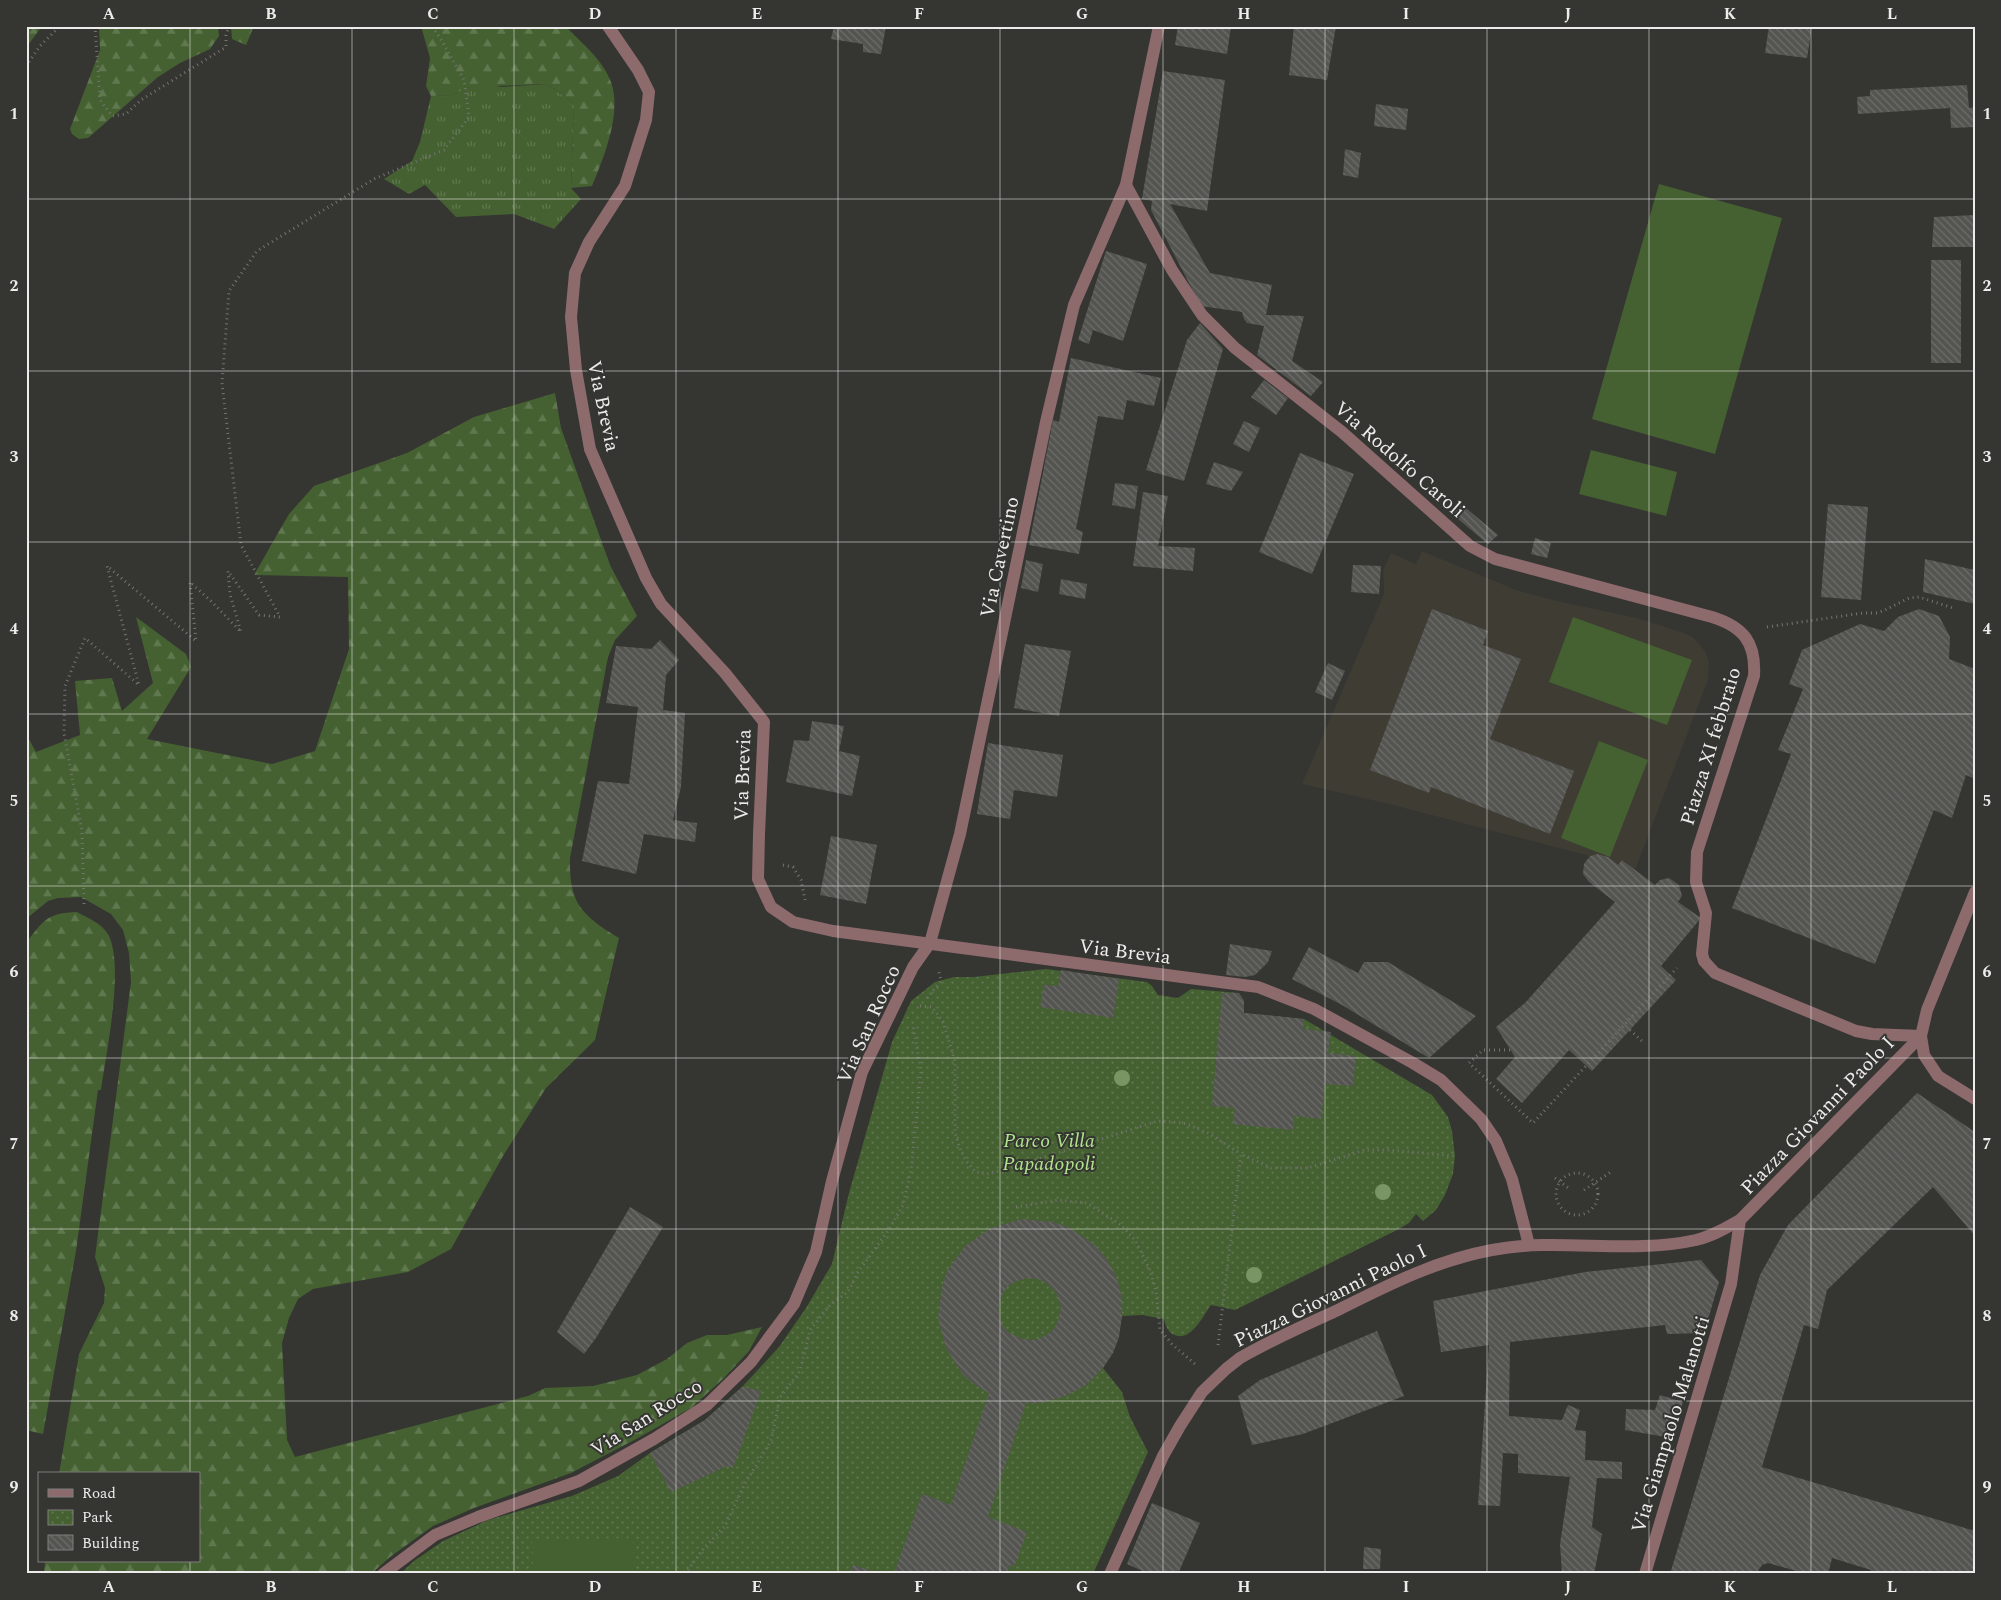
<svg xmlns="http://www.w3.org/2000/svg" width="2001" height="1600" font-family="Spectral,serif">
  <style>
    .built { fill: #3e3c33 }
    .grass { fill: url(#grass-tufts) }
    .forest { fill: url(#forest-firs) }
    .park { fill: url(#park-dots) }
    .garden { fill: #456131 }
    .building { fill: url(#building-back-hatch); fill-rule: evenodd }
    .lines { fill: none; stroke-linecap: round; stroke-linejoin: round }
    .path { stroke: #747471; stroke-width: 3; stroke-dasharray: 1 4; stroke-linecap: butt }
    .minor { stroke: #8d6a6c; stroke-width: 12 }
    .tree { fill: #799563 }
    .grid { fill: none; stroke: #edeceb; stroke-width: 1; stroke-opacity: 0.55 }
    .labels { text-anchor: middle; stroke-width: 4; stroke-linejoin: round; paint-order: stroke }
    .street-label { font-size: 20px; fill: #edeceb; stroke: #353532 }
    .park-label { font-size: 20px; font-style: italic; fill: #b0e48b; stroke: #353532 }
    .neatline { fill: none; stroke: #edeceb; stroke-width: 2 }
    .grid-label { font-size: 16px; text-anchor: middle; font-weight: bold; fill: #edeceb }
  </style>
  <defs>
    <pattern id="grass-tufts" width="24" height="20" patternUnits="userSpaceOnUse" patternTransform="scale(1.25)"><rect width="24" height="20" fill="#456131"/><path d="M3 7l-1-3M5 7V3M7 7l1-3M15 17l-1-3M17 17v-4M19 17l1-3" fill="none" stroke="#60784f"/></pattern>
    <pattern id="forest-firs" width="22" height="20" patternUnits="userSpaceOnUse" patternTransform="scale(1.25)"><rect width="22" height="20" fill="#456131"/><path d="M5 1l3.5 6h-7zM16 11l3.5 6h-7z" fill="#60784f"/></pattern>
    <pattern id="park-dots" width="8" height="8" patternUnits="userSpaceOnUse" patternTransform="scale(1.25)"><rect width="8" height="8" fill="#456131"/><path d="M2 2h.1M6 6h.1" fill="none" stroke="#60784f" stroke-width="1.8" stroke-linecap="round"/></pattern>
    <pattern id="building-back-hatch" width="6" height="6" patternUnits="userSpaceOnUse" patternTransform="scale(1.25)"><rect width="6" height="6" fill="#545451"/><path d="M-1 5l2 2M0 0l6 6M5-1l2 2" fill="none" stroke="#6d6d6a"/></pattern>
  </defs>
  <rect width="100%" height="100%" fill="#353532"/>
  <path class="built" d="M 1422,551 L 1516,590 L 1557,601 L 1637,618 L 1684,633 L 1693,637 L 1705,651 L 1709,661 L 1708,680 L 1635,870 L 1623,860 L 1618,865 L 1608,857 L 1599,854 L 1590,856 L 1385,803 L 1302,784 L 1384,594 L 1383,570 L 1391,553 L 1416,564 Z"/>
  <path class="grass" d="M 547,84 L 574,103 L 571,188 L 581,199 L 554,229 L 514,214 L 456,217 L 425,185 L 409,194 L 384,179 L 412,161 L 420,142 L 431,96 L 452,95 L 469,87 L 490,85 L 502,87 Z"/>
  <g class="forest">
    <path d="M 26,26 L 42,26 L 26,48 Z"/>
    <path d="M 99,26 L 218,26 L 219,36 L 210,49 L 180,63 L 158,77 L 88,138 L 79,139 L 72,134 L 70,129 L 100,50 Z"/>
    <path d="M 231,26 L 254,26 L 246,45 L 232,39 Z"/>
    <path d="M 421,26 L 565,26 C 581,42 603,60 611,82 C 622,113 604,157 592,186 L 571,188 L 574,103 L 547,84 L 469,87 L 452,95 L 431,96 L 426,86 L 430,58 Z"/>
    <path d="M 555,393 L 561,428 L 610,565 L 637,616 L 615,640 L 608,657 L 570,858 C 569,903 581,915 619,938 L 595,1040 L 546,1088 L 503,1156 L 451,1249 L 408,1272 L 313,1289 L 298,1299 L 289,1318 L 282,1343 L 287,1440 L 295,1457 L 528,1396 L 545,1388 L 593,1386 L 637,1375 L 667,1359 L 687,1343 L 707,1335 L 727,1335 L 762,1327 L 749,1351 L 724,1378 L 691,1408 L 638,1438 L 571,1473 L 474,1508 L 433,1526 L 390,1557 L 371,1574 L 44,1574 L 45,1561 L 199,1561 L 199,1474 L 59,1474 L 79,1354 L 104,1303 L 105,1288 L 95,1257 L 131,982 L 129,953 L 123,930 L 111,914 L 81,897 L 58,898 L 48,901 L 26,919 L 26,734 L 36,752 L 80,735 L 75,681 L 112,678 L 122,711 L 153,683 L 136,617 L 186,654 L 191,667 L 147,739 L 272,764 L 315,751 L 349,649 L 348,577 L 254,575 L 289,514 L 314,486 L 407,453 L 474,417 Z"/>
    <path d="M 77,912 C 88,918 101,923 108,934 C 125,965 106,1053 101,1090 L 98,1090 L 76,1251 L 43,1434 L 26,1430 L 26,943 C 44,920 47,913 77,912 Z"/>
  </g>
  <path class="park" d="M 1046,969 L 1147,982 L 1152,986 L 1158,995 L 1178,998 L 1191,989 L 1239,993 L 1244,1001 L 1244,1013 L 1304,1019 L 1432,1095 L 1448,1117 L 1452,1131 L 1455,1156 L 1453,1174 L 1445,1195 L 1436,1210 L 1423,1221 L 1416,1214 L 1409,1223 L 1397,1230 L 1235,1310 L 1211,1305 C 1203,1316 1193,1338 1178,1336 C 1168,1334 1166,1327 1164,1319 L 1142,1315 L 1122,1316 C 1119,1336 1114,1351 1103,1368 L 1122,1392 L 1130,1417 L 1148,1452 L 1093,1574 L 400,1574 L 414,1561 L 443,1541 L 488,1520 L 572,1496 L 618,1476 L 650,1453 L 705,1420 L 742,1387 L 779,1347 L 806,1308 L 832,1264 L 849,1193 L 892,1042 L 911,1001 L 935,982 L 954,977 L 974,977 Z"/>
  <g class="garden">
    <path d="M 1659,184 L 1782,218 L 1715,454 L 1592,419 Z"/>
    <path d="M 1591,450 L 1677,472 L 1666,516 L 1579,494 Z"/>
    <path d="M 1573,617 L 1692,660 L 1667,725 L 1549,682 Z"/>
    <path d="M 1599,741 L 1648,760 L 1610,857 L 1561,838 Z"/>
    <path d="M 633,1538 L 634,1574 L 533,1574 L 532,1541 Z"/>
  </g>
  <g class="building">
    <path d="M 834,26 L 886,26 L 881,54 L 863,52 L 863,44 L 831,39 Z"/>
    <path d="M 1178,26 L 1231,26 L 1227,54 L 1175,45 Z"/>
    <path d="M 1294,26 L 1336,26 L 1327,80 L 1289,75 Z"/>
    <path d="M 1769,26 L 1812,26 L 1807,58 L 1765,53 Z"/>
    <path d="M 1163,71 L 1225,80 L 1207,211 L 1170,204 L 1210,273 L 1272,285 L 1266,315 L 1304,316 L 1292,361 L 1323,382 L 1311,396 L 1257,355 L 1264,326 L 1247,323 L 1244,319 L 1242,312 L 1201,306 L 1151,210 L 1152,201 L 1142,199 Z"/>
    <path d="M 1967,85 L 1969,108 L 1975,107 L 1975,127 L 1951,128 L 1950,108 L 1858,114 L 1857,97 L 1870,96 L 1870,90 Z"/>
    <path d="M 1376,104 L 1408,109 L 1406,130 L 1374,126 Z"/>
    <path d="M 1345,149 L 1361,153 L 1358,178 L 1343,175 Z"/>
    <path d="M 1975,215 L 1975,247 L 1932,247 L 1934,217 Z"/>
    <path d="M 1106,251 L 1147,264 L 1123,341 L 1093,330 L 1089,344 L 1078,340 Z"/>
    <rect x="1931" y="260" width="30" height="103"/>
    <path d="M 1200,323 L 1223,349 L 1184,481 L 1146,470 L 1187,340 Z"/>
    <path d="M 1071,358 L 1161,378 L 1154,406 L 1127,400 L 1123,420 L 1098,416 L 1076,529 L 1083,532 L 1079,554 L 1029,545 L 1053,420 L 1059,422 Z"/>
    <path d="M 1264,380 L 1288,398 L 1276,415 L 1251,397 Z"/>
    <path d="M 1244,421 L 1260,428 L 1249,452 L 1233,444 Z"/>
    <path d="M 1300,453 L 1354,474 L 1312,574 L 1259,552 Z"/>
    <path d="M 1214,462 L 1243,472 L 1231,491 L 1206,484 Z"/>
    <path d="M 1115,483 L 1138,486 L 1135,509 L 1112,505 Z"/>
    <path d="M 1143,492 L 1168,496 L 1158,546 L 1195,548 L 1193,571 L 1133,566 Z"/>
    <path d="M 1460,503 L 1498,535 L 1488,544 L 1452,514 Z"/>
    <path d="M 1828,504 L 1868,507 L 1861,600 L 1821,597 Z"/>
    <path d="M 1535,538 L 1551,543 L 1547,558 L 1531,554 Z"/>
    <path d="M 1925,559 L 1975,570 L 1975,604 L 1923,592 Z"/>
    <path d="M 1026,560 L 1043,564 L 1038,592 L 1021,588 Z"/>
    <path d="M 1353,565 L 1381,566 L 1379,594 L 1351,592 Z"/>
    <path d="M 1061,579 L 1087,584 L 1085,599 L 1059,594 Z"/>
    <path d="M 1432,609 L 1488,631 L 1483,645 L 1521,659 L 1490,739 L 1574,771 L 1550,834 L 1431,787 L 1429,793 L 1370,770 Z"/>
    <path d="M 1919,609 L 1939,616 L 1950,637 L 1949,659 L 1975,669 L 1975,779 L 1966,775 L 1952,818 L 1934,810 L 1875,964 L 1732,908 L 1791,754 L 1778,750 L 1803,689 L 1789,684 L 1802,650 L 1860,624 L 1884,631 L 1898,617 Z"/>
    <path d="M 660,640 L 679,660 L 666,675 L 663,710 L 685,713 L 681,787 L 673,820 L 697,823 L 695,842 L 644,834 L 636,874 L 582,861 L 598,781 L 629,784 L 638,707 L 606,703 L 616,646 L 651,649 Z"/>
    <path d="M 1025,644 L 1071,651 L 1059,716 L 1014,708 Z"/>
    <path d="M 1328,663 L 1345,671 L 1332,700 L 1315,692 Z"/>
    <path d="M 812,721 L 844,726 L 839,751 L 860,756 L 852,796 L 786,782 L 794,740 L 809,741 Z"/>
    <path d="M 988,743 L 1063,755 L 1057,797 L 1014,790 L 1010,819 L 977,814 Z"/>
    <path d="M 831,836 L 877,845 L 866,904 L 820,895 Z"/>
    <path d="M 1598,854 L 1608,857 L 1618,865 L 1622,860 L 1655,885 L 1660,880 L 1669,878 L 1679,885 L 1682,896 L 1678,902 L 1701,918 L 1661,966 L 1676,980 L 1592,1071 L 1569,1050 L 1522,1103 L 1496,1079 L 1515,1057 L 1496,1027 L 1525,1003 L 1615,902 L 1589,882 L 1583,874 L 1584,864 L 1590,856 Z"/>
    <path d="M 1230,944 L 1272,951 L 1268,962 L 1255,975 L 1245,977 L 1226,975 Z"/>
    <path d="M 1309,947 L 1358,973 L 1364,962 L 1388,962 L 1476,1016 L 1429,1058 L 1342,1005 L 1292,979 Z"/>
    <path d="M 1061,970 L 1119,979 L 1113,1018 L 1040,1007 L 1044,985 L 1058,986 Z"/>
    <path d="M 1222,993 L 1239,993 L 1244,1001 L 1244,1013 L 1304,1019 L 1303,1029 L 1331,1032 L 1328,1053 L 1356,1056 L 1353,1086 L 1325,1084 L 1321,1119 L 1294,1116 L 1293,1130 L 1233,1124 L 1235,1108 L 1212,1106 Z"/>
    <path d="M 1917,1093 L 1975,1132 L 1975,1236 L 1933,1187 L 1827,1290 L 1818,1329 L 1804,1325 L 1762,1467 L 1975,1531 L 1975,1574 L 1870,1574 L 1871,1570 L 1832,1558 L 1828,1574 L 1807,1574 L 1768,1563 L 1762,1565 L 1756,1574 L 1670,1574 L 1760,1275 L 1788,1225 Z"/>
    <path d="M 630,1207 L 663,1227 L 596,1338 L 584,1354 L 557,1332 Z"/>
    <path d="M 1022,1219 L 1053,1222 L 1068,1227 L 1095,1245 L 1105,1257 L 1113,1270 L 1119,1285 L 1122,1300 L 1122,1316 L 1119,1337 L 1113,1353 L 1103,1368 L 1085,1386 L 1063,1397 L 1039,1403 L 1026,1403 L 988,1517 L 1027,1532 L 1014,1567 L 1010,1565 L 1007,1574 L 894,1574 L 922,1494 L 951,1505 L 989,1393 L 975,1385 L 963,1375 L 946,1348 L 938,1318 L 942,1287 L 947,1271 L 965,1246 L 991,1228 ZM 1027,1278 L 1038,1279 L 1047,1283 L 1056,1292 L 1061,1307 L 1058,1322 L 1052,1331 L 1043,1337 L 1034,1340 L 1023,1339 L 1009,1333 L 1002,1325 L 998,1309 L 1002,1295 L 1008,1286 L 1017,1281 Z"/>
    <path d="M 1701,1260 L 1719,1282 L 1704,1333 L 1667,1334 L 1665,1325 L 1510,1342 L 1509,1416 L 1562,1420 L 1568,1405 L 1580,1410 L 1575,1430 L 1586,1431 L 1585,1460 L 1622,1462 L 1622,1479 L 1597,1478 L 1592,1527 L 1602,1534 L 1594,1574 L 1562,1574 L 1560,1544 L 1570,1477 L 1518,1473 L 1518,1454 L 1503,1453 L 1500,1506 L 1478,1505 L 1489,1345 L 1441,1352 L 1433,1301 L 1585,1272 Z"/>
    <path d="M 1377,1331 L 1404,1396 L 1303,1434 L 1252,1445 L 1238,1396 L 1260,1380 Z"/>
    <path d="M 742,1387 L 761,1391 L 733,1468 L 727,1466 L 671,1492 L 650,1453 L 705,1420 Z"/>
    <path d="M 1660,1395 L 1683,1402 L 1672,1438 L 1625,1430 L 1626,1409 L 1655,1410 Z"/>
    <path d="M 1152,1503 L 1200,1523 L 1178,1574 L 1149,1574 L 1127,1564 Z"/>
    <path d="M 1364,1547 L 1381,1549 L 1380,1569 L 1363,1569 Z"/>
    <path d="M 853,1565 L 879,1573 L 879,1574 L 850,1574 Z"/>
  </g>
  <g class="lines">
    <g class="path">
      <path d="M 95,26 L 100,100 L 112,116 L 126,114 L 141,100 L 226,47 L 226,35 L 229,26"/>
      <path d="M 26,66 L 40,46 L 60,26"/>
      <path d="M 1767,627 L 1863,613 L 1877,613 L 1885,610 L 1909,598 L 1919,597 L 1953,608"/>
      <path d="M 783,865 L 793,867 L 801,880 L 805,900"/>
      <path d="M 84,904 L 82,832 L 64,733 L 65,686 L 85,638 L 139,685 L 107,566 L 196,641 L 190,582 L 212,602 L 241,632 L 230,594 L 228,571 L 259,615 L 280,617 L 241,545 L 222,383 L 229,291 L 257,251 L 374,179 L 444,150 L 469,117 L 464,80 L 442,41 L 432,26"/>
      <path d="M 927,998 L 941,981 L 939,972"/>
      <path d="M 920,1006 L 932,1007 L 943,1022 L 955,1061 L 955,1133 L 961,1151 L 966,1161 L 976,1172 L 987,1174 L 1007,1169 L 1158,1121 L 1184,1123 L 1208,1133 L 1241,1154"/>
      <path d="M 1630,1030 L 1643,1042"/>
      <path d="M 1510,1050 L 1483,1050 L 1469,1063 L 1533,1123 L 1677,968"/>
      <circle cx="1577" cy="1194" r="21"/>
      <path d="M 1555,1178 L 1571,1190"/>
      <path d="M 1584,1190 L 1611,1172"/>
      <path d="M 1016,1207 L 1058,1200 L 1087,1203 L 1121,1225 L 1135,1240 L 1150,1270 L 1156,1290 L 1160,1330 L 1172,1344 L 1196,1365"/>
      <path d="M 1218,1345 L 1241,1154 L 1271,1168 L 1308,1168 L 1364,1150 L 1388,1150 L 1455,1156"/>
      <path d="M 685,1574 L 704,1548 L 725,1526 L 744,1485 L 771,1441 L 780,1397 L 800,1371 L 810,1330 L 831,1304 L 848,1292 L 858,1272 L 888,1231 L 903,1205 L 911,1171 L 921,1071 L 913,1025"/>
    </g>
    <g class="minor">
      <path d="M 608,26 L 638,70 L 649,92 L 646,120 L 625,186 L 589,242 L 575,273 L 571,317 L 576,370 L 590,449 L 646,578 L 661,604 L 725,673 L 764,722 L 759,834 L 758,879 L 771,907 L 793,922 L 833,931 L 1258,987 L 1314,1009 L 1413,1063 L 1441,1080 L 1481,1119 L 1496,1141 L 1512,1179 L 1529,1245"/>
      <path d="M 1126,185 L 1172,270 L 1202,315 L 1235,348 L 1342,432 L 1470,546 L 1495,559 L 1712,617 C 1744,627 1756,643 1754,676 L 1697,852 L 1696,882 L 1706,913 L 1702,954 L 1704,961 L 1715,973 L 1856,1031 L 1872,1034 L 1921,1036"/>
      <path d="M 1975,892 L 1927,1010 L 1921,1036 L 1924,1055 L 1938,1076 L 1975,1099"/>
      <path d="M 383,1574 L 435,1535 L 478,1517 L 579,1481 L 654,1439 L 707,1405 L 751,1362 L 794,1304 L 816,1252 L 832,1181 L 862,1072 L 913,967 L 930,943 L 960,834 L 1046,422 L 1074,305 L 1126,185 L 1159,26"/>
      <path d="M 1110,1574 L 1163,1456 L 1180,1426 L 1202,1392 L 1226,1369 L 1240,1358 C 1271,1340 1305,1325 1338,1310 C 1388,1285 1437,1260 1492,1250 C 1559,1237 1628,1255 1696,1240 C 1712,1236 1726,1228 1740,1220 L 1921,1036"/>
      <path d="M 1645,1574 L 1731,1284 L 1740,1220"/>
    </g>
  </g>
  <g class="tree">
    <circle cx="1122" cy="1078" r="8"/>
    <circle cx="1383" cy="1192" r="8"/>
    <circle cx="1254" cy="1275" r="8"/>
  </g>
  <path class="grid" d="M 190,26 L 190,1474M 352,26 L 352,1574M 514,26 L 514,1574M 676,26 L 676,1574M 838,26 L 838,1574M 1000,26 L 1000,1574M 1163,26 L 1163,1574M 1325,26 L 1325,1574M 1487,26 L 1487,1574M 1649,26 L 1649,1574M 1811,26 L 1811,1574M 26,199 L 1975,199M 26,371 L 1975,371M 26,542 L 1975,542M 26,714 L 1975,714M 26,886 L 1975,886M 26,1058 L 1975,1058M 26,1229 L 1975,1229M 26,1401 L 1975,1401M 190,1561 L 190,1574"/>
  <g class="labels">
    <g class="street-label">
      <text transform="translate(604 406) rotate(78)" y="7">Via Brevia</text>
      <text transform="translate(1400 459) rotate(41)" y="7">Via Rodolfo Caroli</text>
      <text transform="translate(999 557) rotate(-78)" y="7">Via Cavertino</text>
      <text transform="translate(1710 746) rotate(-73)" y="7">Piazza XI febbraio</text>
      <text transform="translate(742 775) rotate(-88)" y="7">Via Brevia</text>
      <text transform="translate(1125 951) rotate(7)" y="7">Via Brevia</text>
      <text transform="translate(868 1024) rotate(-66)" y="7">Via San Rocco</text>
      <text transform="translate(1817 1115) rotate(-46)" y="7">Piazza Giovanni Paolo I</text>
      <text transform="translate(1330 1295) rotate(-26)" y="7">Piazza Giovanni Paolo I</text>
      <text transform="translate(646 1417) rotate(-32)" y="7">Via San Rocco</text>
      <text transform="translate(1670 1424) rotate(-73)" y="7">Via Giampaolo Malanotti</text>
    </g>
    <g class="park-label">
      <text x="1049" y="1147">Parco Villa<tspan x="1049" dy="23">Papadopoli</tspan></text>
    </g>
  </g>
  <rect width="2001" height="1600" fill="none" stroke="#353532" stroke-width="55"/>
  <rect x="38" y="1472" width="162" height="90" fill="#353532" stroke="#7f7e7c"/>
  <rect x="48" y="1489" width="25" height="8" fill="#8d6a6c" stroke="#7f7e7c"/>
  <text x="82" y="1498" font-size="15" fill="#edeceb">Road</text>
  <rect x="48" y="1510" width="25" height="15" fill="url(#park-dots)" stroke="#7f7e7c"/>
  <text x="82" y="1522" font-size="15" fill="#edeceb">Park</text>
  <rect x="48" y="1535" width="25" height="15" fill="url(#building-back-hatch)" stroke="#7f7e7c"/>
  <text x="82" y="1548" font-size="15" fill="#edeceb">Building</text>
  <rect x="28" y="28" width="1946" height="1544" class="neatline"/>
  <g class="grid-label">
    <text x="109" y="19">A</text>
    <text x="271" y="19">B</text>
    <text x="433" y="19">C</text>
    <text x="595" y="19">D</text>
    <text x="757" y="19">E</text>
    <text x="919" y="19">F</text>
    <text x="1082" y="19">G</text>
    <text x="1244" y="19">H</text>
    <text x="1406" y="19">I</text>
    <text x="1568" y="19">J</text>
    <text x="1730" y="19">K</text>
    <text x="1892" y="19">L</text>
    <text x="14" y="119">1</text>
    <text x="1987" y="119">1</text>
    <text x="14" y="291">2</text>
    <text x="1987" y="291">2</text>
    <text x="14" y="462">3</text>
    <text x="1987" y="462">3</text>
    <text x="14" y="634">4</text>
    <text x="1987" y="634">4</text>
    <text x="14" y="806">5</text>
    <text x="1987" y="806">5</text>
    <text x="14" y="977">6</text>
    <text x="1987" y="977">6</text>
    <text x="14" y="1149">7</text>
    <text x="1987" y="1149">7</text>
    <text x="14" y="1321">8</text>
    <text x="1987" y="1321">8</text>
    <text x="14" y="1492">9</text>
    <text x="1987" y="1492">9</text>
    <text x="109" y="1592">A</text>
    <text x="271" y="1592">B</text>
    <text x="433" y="1592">C</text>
    <text x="595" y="1592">D</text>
    <text x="757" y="1592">E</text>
    <text x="919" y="1592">F</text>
    <text x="1082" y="1592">G</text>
    <text x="1244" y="1592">H</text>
    <text x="1406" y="1592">I</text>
    <text x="1568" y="1592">J</text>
    <text x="1730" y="1592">K</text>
    <text x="1892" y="1592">L</text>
  </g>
</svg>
